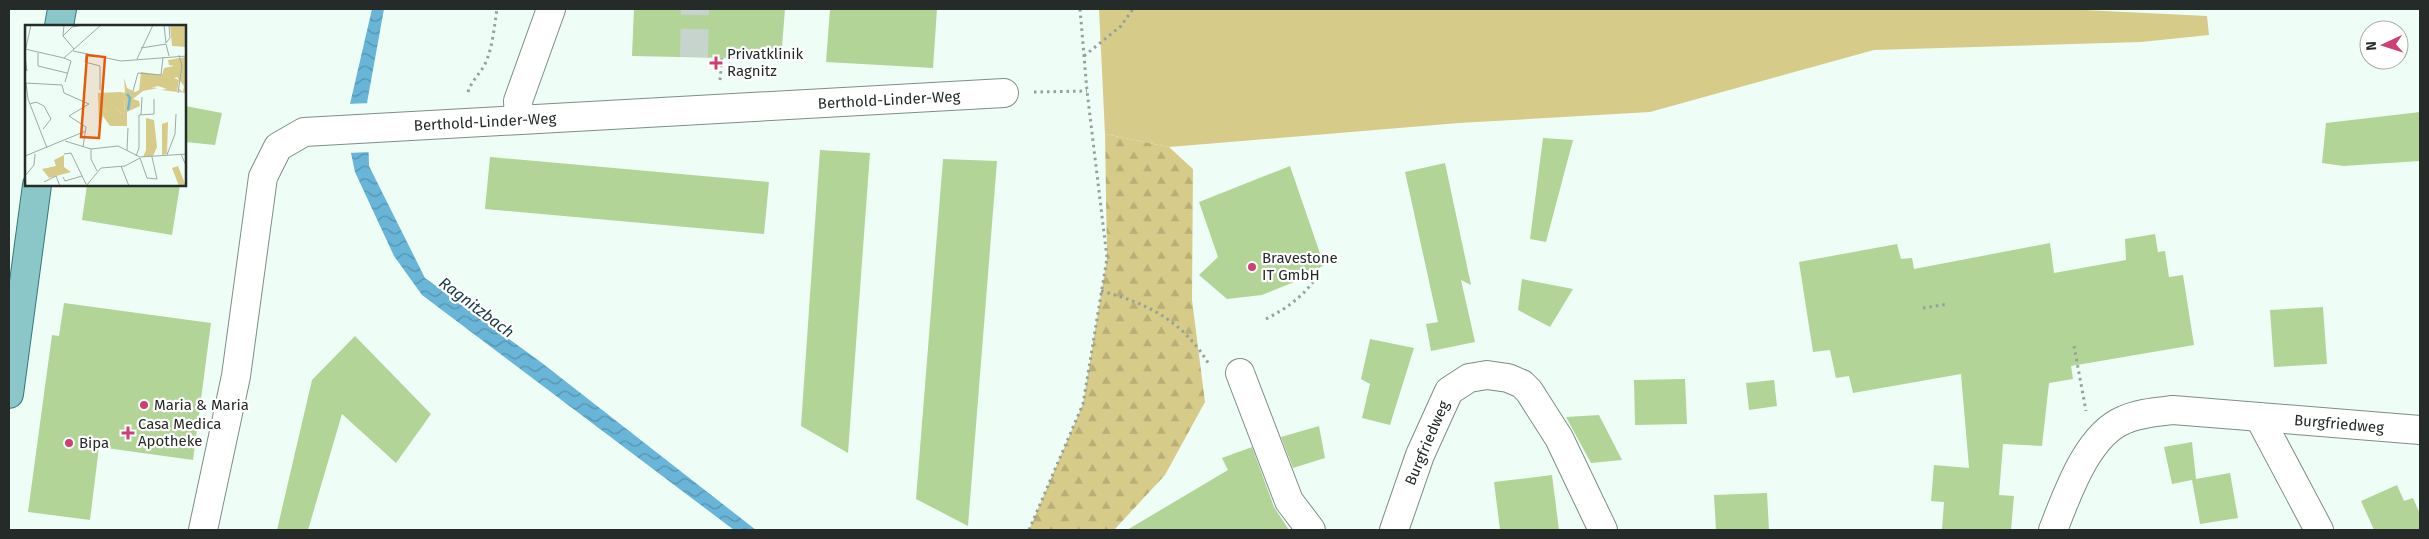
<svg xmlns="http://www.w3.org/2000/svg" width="2429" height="539" font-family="'Fira Sans',sans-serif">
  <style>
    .green { fill: #d7cb89 }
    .forest { fill: url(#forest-firs) }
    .water { fill: url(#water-waves) }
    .pier { fill: #eefef6 }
    .building { fill: #b2d497 }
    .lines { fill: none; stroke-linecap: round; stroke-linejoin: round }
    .minor-tunnel { stroke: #c6d4cd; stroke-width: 28; stroke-dasharray: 28 14; stroke-linecap: butt }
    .minor-casing { stroke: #7f8d86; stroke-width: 30 }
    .major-casing { stroke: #357878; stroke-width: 30 }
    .path { stroke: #95a19b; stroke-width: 3; stroke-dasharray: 2.5 4; stroke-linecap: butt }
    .minor { stroke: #fff; stroke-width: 28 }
    .major { stroke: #8bc7c8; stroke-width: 28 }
    .poi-dot { fill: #cc4073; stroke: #fff; stroke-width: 2 }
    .labels { text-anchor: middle; stroke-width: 4.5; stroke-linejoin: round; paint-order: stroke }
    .poi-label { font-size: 15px; fill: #252b28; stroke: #fff; text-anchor: start }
    .street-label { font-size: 15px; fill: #252b28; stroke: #fff }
    .water-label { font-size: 16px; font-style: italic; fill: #183b4a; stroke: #fff }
    .inset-river { fill: none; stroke: #68b5d7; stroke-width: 2.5 }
    .inset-road { fill: none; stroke: #9eaaa4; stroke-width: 1 }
    .view { fill: #e8590c; fill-opacity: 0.15; stroke: #e8590c; stroke-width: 2.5 }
    .inset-edge { fill: none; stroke: #252b28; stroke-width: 2.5 }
  </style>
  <defs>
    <pattern id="forest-firs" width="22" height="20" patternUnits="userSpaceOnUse" patternTransform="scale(1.25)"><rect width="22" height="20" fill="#d7cb89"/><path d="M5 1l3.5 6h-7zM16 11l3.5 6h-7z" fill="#b8ae76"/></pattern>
    <pattern id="water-waves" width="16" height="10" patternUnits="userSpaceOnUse" patternTransform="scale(1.25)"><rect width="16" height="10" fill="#68b5d7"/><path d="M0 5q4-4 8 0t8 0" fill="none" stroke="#5593ae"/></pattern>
  </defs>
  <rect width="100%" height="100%" fill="#eefef6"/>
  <path class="green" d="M 1099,9 L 2064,9 L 2207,16 L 2209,35 L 2141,42 L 1874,50 L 1650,112 L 1459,123 L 1169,147 L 1105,134 Z"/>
  <path class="forest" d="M 1105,134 L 1169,147 L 1193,169 L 1192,300 L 1205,402 L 1165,475 L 1114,530 L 1029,530 L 1083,404 L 1107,258 Z"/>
  <path class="water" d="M 372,9 L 384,9 L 367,103 L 369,166 L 425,278 L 542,363 L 756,530 L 734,530 L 422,295 L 394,256 L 355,172 L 351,153 L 350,104 Z"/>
  <path class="pier" d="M 370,103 L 372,152 L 348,153 L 347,104 Z"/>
  <g class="building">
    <path d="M 634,9 L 785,9 L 781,59 L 632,56 Z"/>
    <path d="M 830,9 L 937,9 L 933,68 L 826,62 Z"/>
    <path d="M 185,106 L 222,113 L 215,145 L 185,142 Z"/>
    <path d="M 2420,112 L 2420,161 L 2343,166 L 2322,163 L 2326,123 Z"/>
    <path d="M 1543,138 L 1573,140 L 1546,242 L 1530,239 Z"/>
    <path d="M 820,150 L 870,153 L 848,453 L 801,426 Z"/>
    <path d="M 490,157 L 769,182 L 764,234 L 485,209 Z"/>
    <path d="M 943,159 L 997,161 L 968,526 L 916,499 Z"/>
    <path d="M 1445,163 L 1471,285 L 1461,280 L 1475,342 L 1431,351 L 1426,324 L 1438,322 L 1405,172 Z"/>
    <path d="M 1290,166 L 1324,265 L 1299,280 L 1262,295 L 1227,299 L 1199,275 L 1218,257 L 1199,202 Z"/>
    <path d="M 87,185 L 180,185 L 172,235 L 82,220 Z"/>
    <path d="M 2155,234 L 2158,252 L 2165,251 L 2169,277 L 2183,275 L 2194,345 L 2071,366 L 2073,379 L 2049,383 L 2042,446 L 2003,444 L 1999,495 L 2014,496 L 2011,530 L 1942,530 L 1944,502 L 1931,501 L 1934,465 L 1969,468 L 1961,374 L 1853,393 L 1849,376 L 1836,378 L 1830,350 L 1813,352 L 1799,262 L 1897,244 L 1901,259 L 1912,258 L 1914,269 L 2050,243 L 2054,273 L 2126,260 L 2125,239 Z"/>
    <path d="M 1522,279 L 1573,289 L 1550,327 L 1518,310 Z"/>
    <path d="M 64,303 L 211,323 L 193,460 L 99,447 L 90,520 L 28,512 L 52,335 L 59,336 Z"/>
    <path d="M 2323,307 L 2327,364 L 2274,367 L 2270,310 Z"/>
    <path d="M 355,336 L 431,414 L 396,463 L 342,414 L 308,530 L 277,530 L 312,380 Z"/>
    <path d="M 1370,339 L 1414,348 L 1390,425 L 1362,418 L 1370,384 L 1361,379 Z"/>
    <path d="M 1685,379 L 1687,424 L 1635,425 L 1634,380 Z"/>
    <path d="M 1774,380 L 1777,406 L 1749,410 L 1746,383 Z"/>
    <path d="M 1599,415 L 1622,460 L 1591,463 L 1566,417 Z"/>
    <path d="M 1319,426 L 1325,458 L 1293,468 L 1281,437 Z"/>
    <path d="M 2192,442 L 2196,479 L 2230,473 L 2238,518 L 2200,524 L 2192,480 L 2172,484 L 2164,447 Z"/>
    <path d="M 1252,447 L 1274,507 L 1289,530 L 1127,530 L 1228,470 L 1222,458 Z"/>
    <path d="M 1552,475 L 1559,530 L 1500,530 L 1494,482 Z"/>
    <path d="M 2397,485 L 2404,501 L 2413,498 L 2420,514 L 2420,530 L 2374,530 L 2361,501 Z"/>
    <path d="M 1767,493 L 1769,530 L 1716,530 L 1714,495 Z"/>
  </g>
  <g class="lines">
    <path class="minor-tunnel" d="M 694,57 L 695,9"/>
    <defs>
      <g id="minor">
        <path d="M 519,120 L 518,101 L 551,9"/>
        <path d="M 1240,373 L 1289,501 L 1311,530"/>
        <path d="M 2259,417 L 2319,530"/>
        <path d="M 203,530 L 236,376 L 263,177 L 278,147 L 304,132 L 1004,93"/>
        <path d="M 1394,530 L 1420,455 L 1449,391 L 1469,378 L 1487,375 L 1508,378 L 1522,384 L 1529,391 L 1559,438 L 1603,530"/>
        <path d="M 2053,530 C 2067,495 2087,435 2124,420 C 2139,413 2156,412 2173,410 L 2420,430"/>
      </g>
      <g id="major">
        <path d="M 59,26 L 62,9"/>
        <path d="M 9,394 L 37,185"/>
      </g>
    </defs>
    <use href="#minor" class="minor-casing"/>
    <use href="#major" class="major-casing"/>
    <g class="path">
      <path d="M 1084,56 L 1121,26 L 1133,9"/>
      <path d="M 720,80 L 722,58"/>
      <path d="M 468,92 C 472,80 480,74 485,64 C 493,47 494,27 497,9"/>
      <path d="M 1034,92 L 1087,91"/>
      <path d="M 1101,291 C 1150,304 1184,322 1210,366"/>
      <path d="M 1923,308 L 1948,304"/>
      <path d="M 1266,319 C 1285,309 1300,299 1313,282"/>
      <path d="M 2074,346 L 2086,411"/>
      <path d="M 1029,530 L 1083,404 L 1107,258 L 1087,91 L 1080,9"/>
    </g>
    <use href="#minor" class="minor"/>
    <use href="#major" class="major"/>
  </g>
  <g class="poi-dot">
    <path d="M713.5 55.5h5v5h5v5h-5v5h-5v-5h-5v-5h5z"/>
    <circle cx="1252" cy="267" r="5"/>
    <circle cx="144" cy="405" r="5"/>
    <path d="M125.5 425.5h5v5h5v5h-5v5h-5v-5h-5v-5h5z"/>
    <circle cx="69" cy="443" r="5"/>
  </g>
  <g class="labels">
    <g class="poi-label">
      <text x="727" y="59">Privatklinik<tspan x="727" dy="17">Ragnitz</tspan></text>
      <text x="1262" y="263">Bravestone<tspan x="1262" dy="17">IT GmbH</tspan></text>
      <text x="154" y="410">Maria &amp; Maria</text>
      <text x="138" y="429">Casa Medica<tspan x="138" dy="17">Apotheke</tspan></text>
      <text x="79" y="448">Bipa</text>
    </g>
    <g class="street-label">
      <text transform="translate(889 100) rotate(-3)" y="5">Berthold-Linder-Weg</text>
      <text transform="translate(485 122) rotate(-3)" y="5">Berthold-Linder-Weg</text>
      <text transform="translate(2339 424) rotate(5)" y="5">Burgfriedweg</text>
      <text transform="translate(1427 443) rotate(-67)" y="5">Burgfriedweg</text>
    </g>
    <g class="water-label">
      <text transform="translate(477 307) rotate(37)" y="6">Ragnitzbach</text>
    </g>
  </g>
  <g transform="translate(25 25)">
    <rect width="161" height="161" fill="#eefef6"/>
    <path d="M 161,32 L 161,68 L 154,67 L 154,64 L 158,67 L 159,61 L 152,52 L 149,53 L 154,55 L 152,67 L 136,65 L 142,64 L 133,61 L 114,66 L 116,47 L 137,50 L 139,43 L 149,41 L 144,40 L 143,35 ZM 96,67 L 100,72 L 99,87 L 96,89 L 91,82 L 81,82 L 74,105 L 73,68 ZM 121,93 L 129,95 L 132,122 L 128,131 L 118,132 L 121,125 ZM 143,97 L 142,129 L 137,130 L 137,99 ZM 39,130 L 39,142 L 46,147 L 24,153 L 17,144 L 31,141 L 29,135 Z" fill="#d7cb89"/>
    <path d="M 145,0 L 161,0 L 161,22 L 147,21 ZM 99,53 L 102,63 L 110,67 L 121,62 L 133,63 L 118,66 L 108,74 L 114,76 L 115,81 L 102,87 L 102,101 L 85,101 L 78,91 L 81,82 L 91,82 L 96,89 L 99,87 L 100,72 L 96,67 L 100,68 Z" fill="#d7cb89"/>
    <path d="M 153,141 L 161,161 L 154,161 L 147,143 Z" fill="#d7cb89"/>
    <path class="inset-river" d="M 102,69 L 105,73 L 103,85"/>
    <path class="inset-road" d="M 39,0 L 38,11 L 49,24M 139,0 L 141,18M 38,11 L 47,2 L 59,0M 141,18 L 145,13 L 144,0M 116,23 L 141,19 L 144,31M 0,24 L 39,33 L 76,0M 48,26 L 96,36 L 162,31M 0,27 L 6,0M 13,28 L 13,41 L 42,48M 61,30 L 60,37 L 75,41 L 75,65M 0,31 L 2,46 L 1,43M 39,33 L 46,36 L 40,57M 112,34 L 128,0M 0,58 L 37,60 L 39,68 L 64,79 L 44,91 L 61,102 L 58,122M 1,58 L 3,74 L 22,123M 108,66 L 113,48 L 136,50 L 138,32M 153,68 L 157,41 L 154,30M 5,79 L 11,77 L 19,81 L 26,94 L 18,104M 116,90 L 117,72M 40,116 L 66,124 L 93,121 L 115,132 L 162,129M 66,124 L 66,134 L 72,146M 102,125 L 103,103M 39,129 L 46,128 L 61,159M 156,129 L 162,143M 142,130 L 150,109 L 151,89M 0,131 L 61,106M 111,131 L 114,123 L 114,90 L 129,89 L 129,74M 115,133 L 122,153 L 132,154 L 127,132M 96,141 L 104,161M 38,152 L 40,156 L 57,151M 19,157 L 31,151 L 35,161M 1,161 L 0,151 L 9,140 L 10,129M 61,161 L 76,143 L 100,141 L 115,133"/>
    <path class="view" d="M 62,30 L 80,32 L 74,113 L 56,112 Z"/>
    <rect width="161" height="161" class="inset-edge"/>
  </g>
  <rect width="2429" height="539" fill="none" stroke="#252b28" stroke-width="20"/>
  <g transform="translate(2384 45) rotate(266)"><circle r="24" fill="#ffffff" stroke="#a8aaa9"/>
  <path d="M0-4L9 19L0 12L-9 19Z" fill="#cc4073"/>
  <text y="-8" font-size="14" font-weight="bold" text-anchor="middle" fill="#252b28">N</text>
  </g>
</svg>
